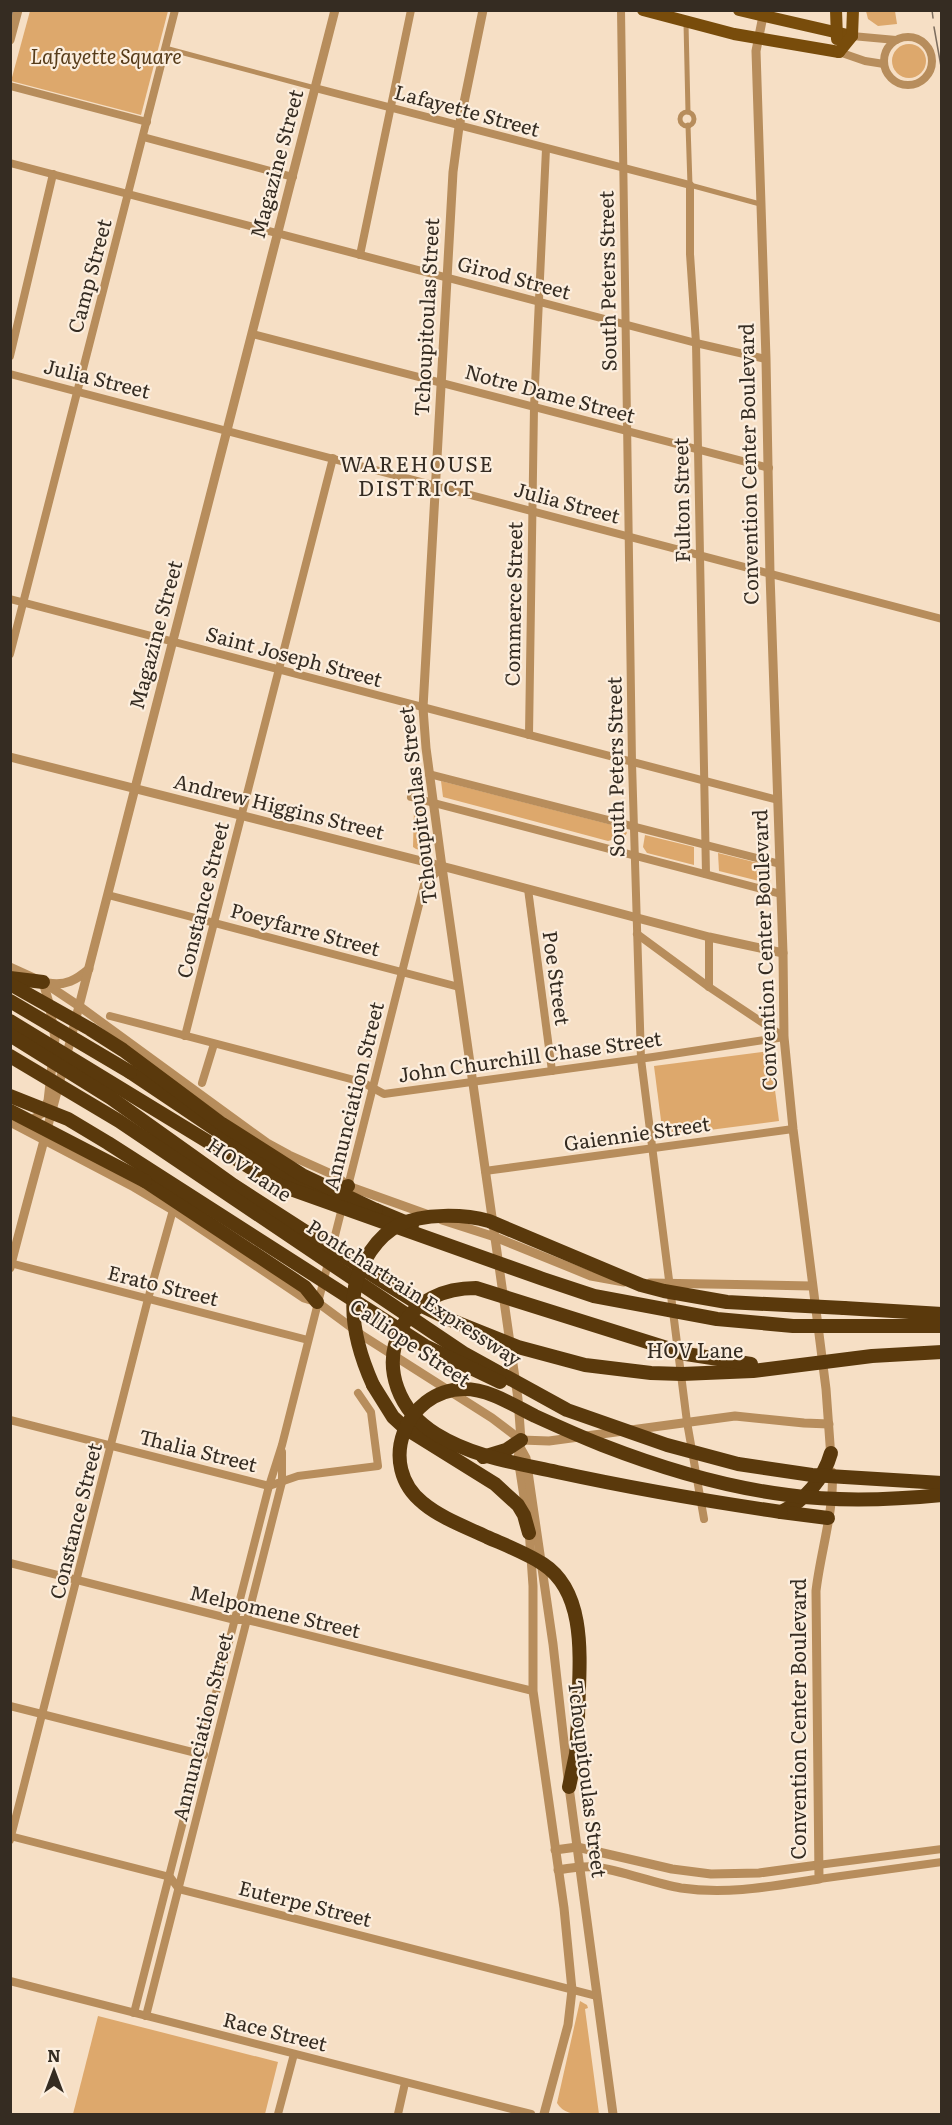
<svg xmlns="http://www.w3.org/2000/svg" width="952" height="2125" font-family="Literata,serif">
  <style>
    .green { fill: #dda86c }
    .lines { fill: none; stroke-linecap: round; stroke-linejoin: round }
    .pedestrian { stroke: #b78d5c; stroke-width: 5 }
    .minor { stroke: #b78d5c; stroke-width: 8 }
    .tertiary { stroke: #b78d5c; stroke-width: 9 }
    .primary { stroke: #784c0b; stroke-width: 12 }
    .motorway { stroke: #5a390c; stroke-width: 14 }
    .tram { stroke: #7c6d5e; stroke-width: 1.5 }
    .motorway-bridge { stroke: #5a390c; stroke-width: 14 }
    .labels { text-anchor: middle; stroke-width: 4.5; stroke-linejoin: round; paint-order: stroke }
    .park-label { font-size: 20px; font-style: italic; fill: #563b19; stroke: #fceede }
    .street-label { font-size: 20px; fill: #352c22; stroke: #fceede }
    .neighbourhood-label { font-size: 21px; letter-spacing: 1.5px; fill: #352c22; stroke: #fceede }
  </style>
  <rect width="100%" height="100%" fill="#f6dfc5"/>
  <g class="green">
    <path d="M 30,11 L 168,11 L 141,115 L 11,81 Z"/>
    <path d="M 866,11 L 895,11 L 897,24 L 878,26 L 868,19 Z"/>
    <circle cx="909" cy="61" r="17"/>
    <path d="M 441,781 L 624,828 L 627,833 L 624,837 L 608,841 L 443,797 Z"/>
    <path d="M 418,805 L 424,806 L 426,811 L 430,852 L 416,849 L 413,847 L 414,809 Z"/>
    <path d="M 645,835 L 694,847 L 694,865 L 647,853 L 643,847 Z"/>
    <path d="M 718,853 L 766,865 L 771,869 L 771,880 L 767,883 L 719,871 Z"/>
    <path d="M 770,1051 L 779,1121 L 663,1136 L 654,1066 Z"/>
    <path d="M 580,2001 L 587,2005 L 588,2008 L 585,2009 L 599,2114 C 585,2115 565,2117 557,2103 Z"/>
    <path d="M 98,2016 L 278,2062 L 265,2114 L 73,2114 Z"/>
  </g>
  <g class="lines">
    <g class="pedestrian">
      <path d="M 686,23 L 688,112"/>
      <path d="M 165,48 L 315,88"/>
      <circle cx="687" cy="119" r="7"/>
      <path d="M 688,125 L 690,185 L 760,204"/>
    </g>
    <g class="minor">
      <path d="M 621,10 L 632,763 L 641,1059 L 687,1422 L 704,1519"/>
      <path d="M 852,36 L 896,40"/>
      <circle cx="908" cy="61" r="24"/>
      <path d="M 839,52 L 865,61 L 884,64"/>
      <path d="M 10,86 L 147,122"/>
      <path d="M 315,88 L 690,185 L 690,254 L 696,343 L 706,874"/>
      <path d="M 143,137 L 293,177"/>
      <path d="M 10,163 L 696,343 L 766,359"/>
      <path d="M 360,255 L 411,10"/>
      <path d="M 253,334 L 769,468"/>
      <path d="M 10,356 L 53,174"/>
      <path d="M 10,374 L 942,619"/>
      <path d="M 10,599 L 778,800"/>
      <path d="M 10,654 L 175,10"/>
      <path d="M 529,735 L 534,407 L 546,149"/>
      <path d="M 429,774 L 780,864"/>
      <path d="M 411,797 L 781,894"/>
      <path d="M 528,889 L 552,1071"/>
      <path d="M 108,895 L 459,987"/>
      <path d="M 637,934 L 709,987 L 784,1037"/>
      <path d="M 709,937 L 709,987"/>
      <path d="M 110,1016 L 362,1082 L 384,1094 L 653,1057 L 784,1037"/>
      <path d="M 185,1036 L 333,458"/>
      <path d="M 202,1083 L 214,1044"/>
      <path d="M 485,1171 L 793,1129"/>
      <path d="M 347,1190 L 424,885 L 442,867"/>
      <path d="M 10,1263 L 308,1340"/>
      <path d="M 10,1420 L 269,1486 L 298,1476 L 378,1466 L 371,1412 L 358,1393"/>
      <path d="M 10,1563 L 235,1620 L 247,1620 L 533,1691"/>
      <path d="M 10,1706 L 204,1755"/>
      <path d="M 10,1836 L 170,1877 L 179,1889 L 597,1996"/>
      <path d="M 10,1840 L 148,1299 L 173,1210"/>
      <path d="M 818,1865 L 942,1849"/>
      <path d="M 819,1879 L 942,1862"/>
      <path d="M 10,1981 L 531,2114"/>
      <path d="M 134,2013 L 269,1486 L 282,1445 L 343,1204"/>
      <path d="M 146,2016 L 282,1482 L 282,1452"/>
      <path d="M 278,2114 L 294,2054"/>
      <path d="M 398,2114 L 405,2083"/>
    </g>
    <g class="tertiary">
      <path d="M 483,10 L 459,127 L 453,172 L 423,708 L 426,748 L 442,867 L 518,1399 L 521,1440 L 518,1458 L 527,1516"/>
      <path d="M 763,16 L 756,51 L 766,359 L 770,574 L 783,953 L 784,1037 L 793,1129 L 826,1389 L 831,1458"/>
      <path d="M 10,40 L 18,10"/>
      <path d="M 10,757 L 453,869 L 709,937 L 783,953"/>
      <path d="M 10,967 L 43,982 L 79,1006 L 267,1143 L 289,1155 L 336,1176 L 348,1186 L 429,1215"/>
      <path d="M 48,983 C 66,986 76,980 89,969"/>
      <path d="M 10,1122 L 134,1187 L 173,1210 L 304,1298 L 317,1302 L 363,1336 L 492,1418 L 521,1440 L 549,1441 L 735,1416 L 804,1423 L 829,1424"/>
      <path d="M 28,1122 L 41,1114 L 48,1101 L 55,1038 L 49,1003 L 43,982"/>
      <path d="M 442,1220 L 495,1237 L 591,1276 L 624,1282"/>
      <path d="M 10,1268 C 32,1182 57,1096 78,1010 L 335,10"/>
      <path d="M 650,1283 L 812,1286"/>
      <path d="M 521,1449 L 526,1458 L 553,1644 L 569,1787 L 613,2114"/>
      <path d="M 529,1529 L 533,1586 L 533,1691 L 564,1908 L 572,1990 L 568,2025 L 544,2114"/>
      <path d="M 555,1850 L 577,1847 L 672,1869 L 711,1874 L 759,1873 L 818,1865"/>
      <path d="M 558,1870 C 570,1868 583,1866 595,1867 C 624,1871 652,1883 681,1888 C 728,1895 773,1886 819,1879 L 816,1591 C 820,1554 835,1508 832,1472"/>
    </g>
    <g class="primary">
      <path d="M 643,10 L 734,34 L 839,52"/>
      <path d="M 739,10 L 852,36"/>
      <path d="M 836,10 L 837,39"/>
      <path d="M 839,52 L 852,36 L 853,10"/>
    </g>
    <g class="motorway">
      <path d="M 10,978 L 43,982"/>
      <path d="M 130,1072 L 282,1174 L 307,1185 L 331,1192 L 348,1186"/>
      <path d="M 145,1181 L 305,1287 L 317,1302"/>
      <path d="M 376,1210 L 412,1225"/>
      <path d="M 844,1308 L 942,1314"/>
      <path d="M 373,1385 L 393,1417 L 405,1428 L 495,1484 L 518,1505 L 524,1515 L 529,1533"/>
      <path d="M 483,1457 L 506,1450 L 521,1440"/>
      <path d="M 781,1512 C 805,1501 824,1478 831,1453"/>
      <path d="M 781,1512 L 828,1518"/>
      <path d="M 569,1787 L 576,1754 L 578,1721"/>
    </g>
    <g class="tram">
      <path d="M 932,10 L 933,18"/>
      <path d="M 10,19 L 13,10"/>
      <path d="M 934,27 L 942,72"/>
    </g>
    <g class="motorway-bridge">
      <path d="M 10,984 L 90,1029 L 123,1050 L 222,1124 L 302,1175 L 376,1210"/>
      <path d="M 10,1001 L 130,1072"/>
      <path d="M 10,1021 L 279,1185 L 543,1279 L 594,1296 L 717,1319 L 793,1326 L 942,1326"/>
      <path d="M 10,1035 L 111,1098 L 233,1185 L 379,1279 L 422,1306 L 453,1321 L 518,1347 L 585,1365 L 651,1373 L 682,1374 L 753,1371 L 872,1356 L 942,1352"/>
      <path d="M 10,1056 L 119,1121 L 465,1354 L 567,1410 L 667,1445 L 738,1464 L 812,1475 L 942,1483"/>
      <path d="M 10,1096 L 68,1119 L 108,1143 L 425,1346 L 500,1382"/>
      <path d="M 10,1111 L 145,1181"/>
      <path d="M 751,1364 L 686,1354 L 476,1288 C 445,1288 415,1300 401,1329 C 381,1369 400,1412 436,1434 C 473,1457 516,1463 557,1472 C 631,1488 706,1501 781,1512"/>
      <path d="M 373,1385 C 360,1356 349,1320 355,1287 C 360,1263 377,1236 399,1225 C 423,1213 464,1214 489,1221 L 641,1285 L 664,1291 L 727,1302 L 844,1308"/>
      <path d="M 578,1721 C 578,1672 591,1595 543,1564 C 526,1553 505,1545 487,1537 C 466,1527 441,1518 423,1503 C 376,1466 405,1390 464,1389 C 489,1389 513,1405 535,1416 C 557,1426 579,1436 602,1445 C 661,1468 724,1487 788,1495 C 838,1502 891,1500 942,1495"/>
    </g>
  </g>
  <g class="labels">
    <g class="park-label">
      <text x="106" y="64">Lafayette Square</text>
    </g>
    <g class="street-label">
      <text transform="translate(467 111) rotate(15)" y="7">Lafayette Street</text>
      <text transform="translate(277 164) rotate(-75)" y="7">Magazine Street</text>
      <text transform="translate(90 276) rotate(-75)" y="7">Camp Street</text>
      <text transform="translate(514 278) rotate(15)" y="7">Girod Street</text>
      <text transform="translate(608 281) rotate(-91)" y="7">South Peters Street</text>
      <text transform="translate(427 317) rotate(-87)" y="7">Tchoupitoulas Street</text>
      <text transform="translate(97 379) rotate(14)" y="7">Julia Street</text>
      <text transform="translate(550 394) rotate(15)" y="7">Notre Dame Street</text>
      <text transform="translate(749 464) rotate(-91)" y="7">Convention Center Boulevard</text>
      <text transform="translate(682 500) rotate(-91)" y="7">Fulton Street</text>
      <text transform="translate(567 503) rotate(15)" y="7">Julia Street</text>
      <text transform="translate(514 604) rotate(-89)" y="7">Commerce Street</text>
      <text transform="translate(156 635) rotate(-75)" y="7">Magazine Street</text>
      <text transform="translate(294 657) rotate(15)" y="7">Saint Joseph Street</text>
      <text transform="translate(616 767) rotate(-91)" y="7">South Peters Street</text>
      <text transform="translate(418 805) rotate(-97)" y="7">Tchoupitoulas Street</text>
      <text transform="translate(279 807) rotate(14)" y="7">Andrew Higgins Street</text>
      <text transform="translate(203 900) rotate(-76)" y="7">Constance Street</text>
      <text transform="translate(305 930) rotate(15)" y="7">Poeyfarre Street</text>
      <text transform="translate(765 950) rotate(-92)" y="7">Convention Center Boulevard</text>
      <text transform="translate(556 978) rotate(82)" y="7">Poe Street</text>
      <text transform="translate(530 1057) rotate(-8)" y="7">John Churchill Chase Street</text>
      <text transform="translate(354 1096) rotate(-76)" y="7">Annunciation Street</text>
      <text transform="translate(637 1134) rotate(-8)" y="7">Gaiennie Street</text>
      <text transform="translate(249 1170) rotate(34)" y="7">HOV Lane</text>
      <text transform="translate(163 1286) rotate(14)" y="7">Erato Street</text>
      <text transform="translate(414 1293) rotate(33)" y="7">Pontchartrain Expressway</text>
      <text transform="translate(410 1343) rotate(34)" y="7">Calliope Street</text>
      <text x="695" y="1358">HOV Lane</text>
      <text transform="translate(198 1451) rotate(14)" y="7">Thalia Street</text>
      <text transform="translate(76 1521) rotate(-76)" y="7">Constance Street</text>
      <text transform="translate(275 1612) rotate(13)" y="7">Melpomene Street</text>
      <text transform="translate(799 1719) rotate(-90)" y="7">Convention Center Boulevard</text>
      <text transform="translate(203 1727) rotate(-76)" y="7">Annunciation Street</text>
      <text transform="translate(587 1779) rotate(83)" y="7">Tchoupitoulas Street</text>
      <text transform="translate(305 1904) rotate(14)" y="7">Euterpe Street</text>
      <text transform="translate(275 2032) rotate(14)" y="7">Race Street</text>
    </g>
    <g class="neighbourhood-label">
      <text x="417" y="472">WAREHOUSE<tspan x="417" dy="24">DISTRICT</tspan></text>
    </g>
  </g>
  <rect width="952" height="2125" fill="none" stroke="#352c22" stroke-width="24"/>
  <g transform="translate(54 2071)" stroke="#fceede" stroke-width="4.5" paint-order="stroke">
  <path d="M0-4.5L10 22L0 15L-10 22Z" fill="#352c22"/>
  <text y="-9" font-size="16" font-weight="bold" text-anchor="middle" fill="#352c22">N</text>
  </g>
</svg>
